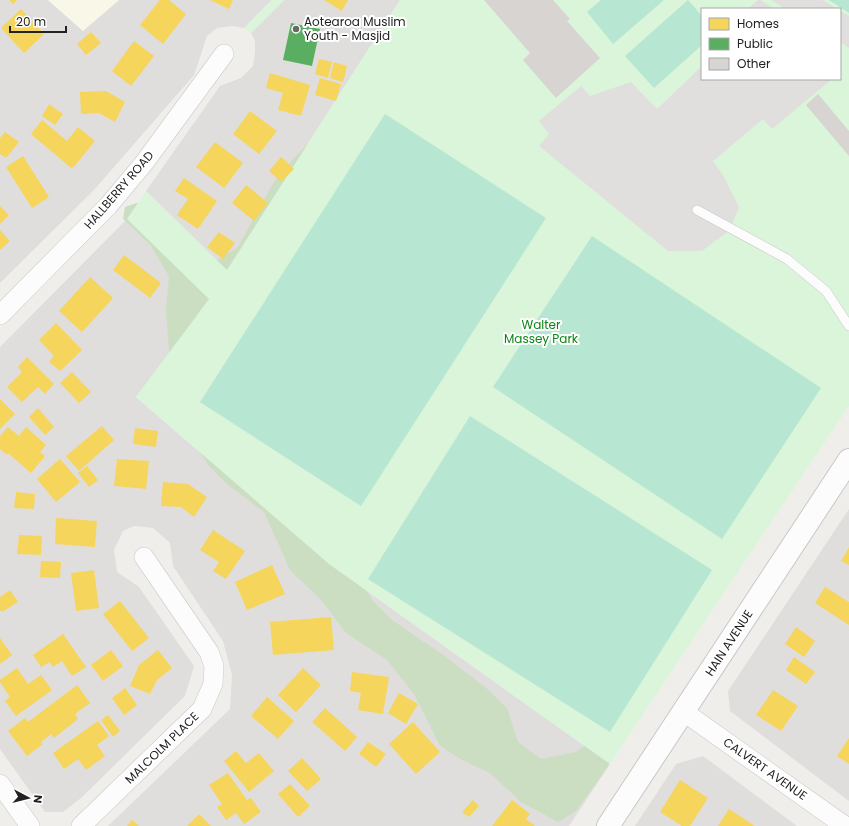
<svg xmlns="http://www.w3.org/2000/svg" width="849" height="826" font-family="Poppins,sans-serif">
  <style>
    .residential { fill: #dfdedc }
    .education { fill: #f8f7e8 }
    .forest { fill: #cbdec1 }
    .park { fill: #daf5da; fill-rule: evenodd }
    .pitch { fill: #b7e6d2 }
    .parking { fill: #e0dfde }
    .homes { fill: #f6d55c }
    .public { fill: #5aae61 }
    .building { fill: #d7d4d2 }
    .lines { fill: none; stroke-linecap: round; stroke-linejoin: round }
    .service-casing { stroke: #c9c8c7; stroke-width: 10 }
    .minor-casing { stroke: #c9c8c7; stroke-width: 20 }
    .tertiary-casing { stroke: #c9c8c7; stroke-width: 24 }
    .service { stroke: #fdfcfc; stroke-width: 9 }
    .minor { stroke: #fdfcfc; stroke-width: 19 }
    .tertiary { stroke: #fdfcfc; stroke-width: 22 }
    .poi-dot { fill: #6a6968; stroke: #fff; stroke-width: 1.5 }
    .labels { text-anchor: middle; stroke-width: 4; stroke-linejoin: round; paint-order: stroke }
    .poi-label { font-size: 12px; fill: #222; stroke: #fff; text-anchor: start }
    .street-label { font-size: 12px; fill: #222; stroke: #fff }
    .park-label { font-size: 12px; fill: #0c8416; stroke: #fff }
  </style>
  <rect width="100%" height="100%" fill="#f0eeeb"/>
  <g class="residential">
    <path d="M 0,0 L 48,0 L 83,31 L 119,0 L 272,0 L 244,28 L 232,26 L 217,28 L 207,36 L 194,75 L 94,190 L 0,283 Z"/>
    <path d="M 284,0 L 400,0 L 227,270 L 146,191 L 220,86 L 241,78 L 253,66 L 255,52 L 255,41 L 251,33 Z"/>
    <path d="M 127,219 L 210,299 L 136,397 L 329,564 L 610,764 L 569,826 L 108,826 L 230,709 L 232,675 L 223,641 L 173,566 L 170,543 L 153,528 L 134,526 L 123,531 L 114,550 L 117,572 L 139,587 L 194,666 L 185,696 L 81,798 L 63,812 L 45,812 L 0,749 L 0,347 Z"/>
    <path d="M 849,509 L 849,801 L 730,711 L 728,691 Z"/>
    <path d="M 703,756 L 797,826 L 635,826 L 676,764 Z"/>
  </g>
  <path class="education" d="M 48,0 L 119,0 L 83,31 Z"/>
  <g class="forest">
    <path d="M 317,135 L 192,357 L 169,352 L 166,308 L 169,276 L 151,246 L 131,226 L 123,219 L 125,207 L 145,200 L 195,250 L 217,260 L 238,247 L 272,185 L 293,159 Z"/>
    <path d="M 200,452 L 356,574 L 373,601 L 392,620 L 442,654 L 485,687 L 507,708 L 518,742 L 541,759 L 576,752 L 601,735 L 615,751 L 607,768 L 576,811 L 558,822 L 521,802 L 490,773 L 462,760 L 440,746 L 414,694 L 387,660 L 346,633 L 322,601 L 290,570 L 264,512 L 228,485 L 209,466 Z"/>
  </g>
  <g class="park">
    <path d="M 272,0 L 284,0 L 251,33 L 244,28 Z"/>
    <path d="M 400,0 L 849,0 L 849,406 L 610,764 L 329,564 L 136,397 L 209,299 L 127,219 L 146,191 L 227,270 ZM 702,9 L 840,9 L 840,79 L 702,79 Z"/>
  </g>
  <g class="pitch">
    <path d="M 601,0 L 664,0 L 613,44 L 587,12 Z"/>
    <path d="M 688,0 L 702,16 L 702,45 L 654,88 L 625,56 Z"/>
    <path d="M 829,0 L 849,0 L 849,13 Z"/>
    <path d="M 385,114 L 546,218 L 361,506 L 200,402 Z"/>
    <path d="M 592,236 L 821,388 L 722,539 L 493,387 Z"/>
    <path d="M 470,416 L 712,570 L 610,732 L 368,579 Z"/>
  </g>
  <g class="parking">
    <path d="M 758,0 L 761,0 L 774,9 L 747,9 Z"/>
    <path d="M 771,0 L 823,0 L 837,9 L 786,9 Z"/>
    <path d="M 840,11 L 849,16 L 849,48 L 840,42 Z"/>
    <path d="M 702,66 L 702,79 L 832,79 L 772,129 L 763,119 L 713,161 L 723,175 L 739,207 L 730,230 L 702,251 L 668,251 L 539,146 L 549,134 L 539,121 L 581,86 L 590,96 L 631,82 L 657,109 Z"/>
  </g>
  <g class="homes">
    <path d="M 9,0 L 17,0 L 13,4 Z"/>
    <path d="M 160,0 L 169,0 L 186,14 L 163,44 L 140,25 Z"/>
    <path d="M 210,0 L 233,0 L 229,9 Z"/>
    <path d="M 324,0 L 348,0 L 342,11 Z"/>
    <path d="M 21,9 L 44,34 L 24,53 L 1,28 Z"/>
    <path d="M 91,32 L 101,43 L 86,55 L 77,44 Z"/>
    <path d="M 134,41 L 154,56 L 131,86 L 112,71 Z"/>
    <path d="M 319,59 L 332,62 L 328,78 L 315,74 Z"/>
    <path d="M 334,62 L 347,66 L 343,82 L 330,78 Z"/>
    <path d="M 270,73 L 310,85 L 301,116 L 278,110 L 283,93 L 266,88 Z"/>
    <path d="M 320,78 L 341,84 L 336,101 L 315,95 Z"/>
    <path d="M 106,91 L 125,102 L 115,122 L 99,113 L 81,114 L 80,92 Z"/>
    <path d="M 49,104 L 63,114 L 55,125 L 42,116 Z"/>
    <path d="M 250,111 L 277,131 L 259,154 L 233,134 Z"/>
    <path d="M 42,120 L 67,141 L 78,127 L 95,141 L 73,168 L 72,167 L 71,168 L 31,134 Z"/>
    <path d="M 5,132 L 19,142 L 6,158 L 0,154 L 0,138 Z"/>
    <path d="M 215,142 L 243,163 L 224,188 L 196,167 Z"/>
    <path d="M 23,156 L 49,197 L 32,208 L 6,167 Z"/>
    <path d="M 281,157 L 294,169 L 281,182 L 269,171 Z"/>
    <path d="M 184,178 L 217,201 L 198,229 L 177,215 L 188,199 L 175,191 Z"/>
    <path d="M 246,185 L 268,203 L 254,221 L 232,203 Z"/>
    <path d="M 0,206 L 9,215 L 0,224 Z"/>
    <path d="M 0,230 L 10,241 L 0,250 Z"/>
    <path d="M 219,232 L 235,243 L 223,259 L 207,247 Z"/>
    <path d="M 124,255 L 161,283 L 150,298 L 113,270 Z"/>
    <path d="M 90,277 L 113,298 L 82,332 L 59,311 Z"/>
    <path d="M 56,323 L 82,350 L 60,371 L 49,362 L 54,356 L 39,340 Z"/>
    <path d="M 27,357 L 54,384 L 45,394 L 38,387 L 22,402 L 7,387 L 22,372 L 18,367 Z"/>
    <path d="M 72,372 L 91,392 L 79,403 L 60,383 Z"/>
    <path d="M 0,399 L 15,414 L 0,429 Z"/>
    <path d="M 38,408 L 54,427 L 45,435 L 29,417 Z"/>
    <path d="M 102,426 L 114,440 L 79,471 L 66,456 Z"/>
    <path d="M 8,427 L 19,436 L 26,427 L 46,445 L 40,452 L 45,456 L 31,473 L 8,453 L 7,455 L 0,449 L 0,436 Z"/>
    <path d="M 135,428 L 158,431 L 156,447 L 133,444 Z"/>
    <path d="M 60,459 L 80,482 L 56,502 L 37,479 Z"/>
    <path d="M 117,459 L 149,461 L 146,489 L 114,486 Z"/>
    <path d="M 87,466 L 98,480 L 89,487 L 78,473 Z"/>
    <path d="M 163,482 L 188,484 L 207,497 L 194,517 L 181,507 L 161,506 Z"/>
    <path d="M 16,492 L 35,494 L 34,509 L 14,508 Z"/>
    <path d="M 56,518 L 97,521 L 95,547 L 55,544 Z"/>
    <path d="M 213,530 L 245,551 L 226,579 L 213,571 L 219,562 L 200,550 Z"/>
    <path d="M 19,535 L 42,536 L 41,555 L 17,554 Z"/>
    <path d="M 849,547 L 849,565 L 841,561 Z"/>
    <path d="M 41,561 L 61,562 L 60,578 L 40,577 Z"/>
    <path d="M 272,565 L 285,594 L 247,610 L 235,582 Z"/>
    <path d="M 94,570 L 99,608 L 76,611 L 71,573 Z"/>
    <path d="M 825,587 L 849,602 L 849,625 L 815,603 Z"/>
    <path d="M 10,590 L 18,602 L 2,612 L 0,610 L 0,597 Z"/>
    <path d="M 120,601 L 149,638 L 132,651 L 103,614 Z"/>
    <path d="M 331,617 L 334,650 L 273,655 L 270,622 Z"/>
    <path d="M 796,627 L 815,641 L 804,657 L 785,644 Z"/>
    <path d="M 63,634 L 86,667 L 72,676 L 62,661 L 53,667 L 50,662 L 41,667 L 33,655 Z"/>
    <path d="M 0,638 L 12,655 L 0,664 Z"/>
    <path d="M 111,650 L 123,666 L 103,681 L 91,665 Z"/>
    <path d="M 158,650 L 172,668 L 157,680 L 150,694 L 130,686 L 139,665 Z"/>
    <path d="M 794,657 L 815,672 L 806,684 L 786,670 Z"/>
    <path d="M 17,668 L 28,684 L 41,675 L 52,690 L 16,716 L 5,701 L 10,697 L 0,682 L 0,680 Z"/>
    <path d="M 303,668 L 321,685 L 296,712 L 278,695 Z"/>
    <path d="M 352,672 L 389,677 L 383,714 L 358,710 L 361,693 L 350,691 Z"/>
    <path d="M 77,685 L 90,703 L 75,714 L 78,719 L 54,738 L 51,734 L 41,742 L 43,744 L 27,756 L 8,731 L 25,718 L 28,722 Z"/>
    <path d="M 125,688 L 137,705 L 124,715 L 112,698 Z"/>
    <path d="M 773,690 L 798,706 L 781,731 L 756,715 Z"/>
    <path d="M 399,693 L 418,704 L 406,724 L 388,713 Z"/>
    <path d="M 267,697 L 294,721 L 278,739 L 251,716 Z"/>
    <path d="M 325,708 L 357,737 L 345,751 L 312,722 Z"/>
    <path d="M 108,715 L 120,731 L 113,737 L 101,720 Z"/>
    <path d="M 98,721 L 109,736 L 97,745 L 105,756 L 86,770 L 78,759 L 64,769 L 53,753 Z"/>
    <path d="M 413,722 L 440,752 L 416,774 L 389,744 Z"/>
    <path d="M 849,738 L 849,764 L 837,756 Z"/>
    <path d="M 368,742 L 386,754 L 376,767 L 359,754 Z"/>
    <path d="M 236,751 L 246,763 L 259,753 L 274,771 L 249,792 L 224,761 Z"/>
    <path d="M 302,758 L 321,779 L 307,791 L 288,771 Z"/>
    <path d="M 228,773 L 247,800 L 251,798 L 261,812 L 244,824 L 236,813 L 226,820 L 217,807 L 222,804 L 209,785 Z"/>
    <path d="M 680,780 L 708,798 L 690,826 L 682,826 L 660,812 Z"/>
    <path d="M 290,784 L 310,806 L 298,817 L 278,794 Z"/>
    <path d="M 473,800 L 479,806 L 469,817 L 462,812 Z"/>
    <path d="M 512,800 L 530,814 L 526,819 L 535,826 L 492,826 Z"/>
    <path d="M 729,809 L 755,826 L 718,826 Z"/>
    <path d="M 199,814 L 211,826 L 187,826 Z"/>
    <path d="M 132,820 L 139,826 L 127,826 Z"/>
  </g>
  <path class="public" d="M 291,23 L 320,29 L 312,66 L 283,60 Z"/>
  <g class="building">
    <path d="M 484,0 L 553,0 L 570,19 L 567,21 L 600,58 L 556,98 L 523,60 L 530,53 Z"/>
    <path d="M 818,94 L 849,131 L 849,156 L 806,105 Z"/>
  </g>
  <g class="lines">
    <defs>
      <path id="service" d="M 697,210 L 787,259 L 826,291 L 849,326"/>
      <g id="minor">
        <path d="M 0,315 L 108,206 L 144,163 L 224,54"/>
        <path d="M 684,712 L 845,826"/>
        <path d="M 0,784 L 30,826"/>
        <path d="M 81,826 L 202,709 L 213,684 L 214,666 L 209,652 L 144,557"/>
      </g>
      <path id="tertiary" d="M 608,826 L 849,460"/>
    </defs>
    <use href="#service" class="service-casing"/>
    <use href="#minor" class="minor-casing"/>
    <use href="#tertiary" class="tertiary-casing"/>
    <use href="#service" class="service"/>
    <use href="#minor" class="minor"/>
    <use href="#tertiary" class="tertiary"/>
  </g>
  <circle class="poi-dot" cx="296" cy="29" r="4"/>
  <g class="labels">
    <g class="poi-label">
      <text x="304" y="26">Aotearoa Muslim<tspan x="304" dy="14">Youth - Masjid</tspan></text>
    </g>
    <g class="street-label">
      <text transform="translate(119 190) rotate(-49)" y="4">HALLBERRY ROAD</text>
      <text transform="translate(729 643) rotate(-57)" y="4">HAIN AVENUE</text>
      <text transform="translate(162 748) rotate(-44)" y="4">MALCOLM PLACE</text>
      <text transform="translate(765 769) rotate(35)" y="4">CALVERT AVENUE</text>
    </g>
    <g class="park-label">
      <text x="541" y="329">Walter<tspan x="541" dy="14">Massey Park</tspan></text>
    </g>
  </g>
  <rect x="701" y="8" width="140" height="72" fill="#ffffff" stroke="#a7a7a7"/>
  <rect x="709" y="18" width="20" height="12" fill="#f6d55c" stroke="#a7a7a7"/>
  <text x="737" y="28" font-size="12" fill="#222222">Homes</text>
  <rect x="709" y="38" width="20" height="12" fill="#5aae61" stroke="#a7a7a7"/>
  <text x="737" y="48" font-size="12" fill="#222222">Public</text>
  <rect x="709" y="58" width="20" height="12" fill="#d7d4d2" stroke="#a7a7a7"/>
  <text x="737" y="68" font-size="12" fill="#222222">Other</text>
  <g transform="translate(28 798) rotate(97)" stroke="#ffffff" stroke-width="3" paint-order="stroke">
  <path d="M0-3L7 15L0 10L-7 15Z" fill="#222222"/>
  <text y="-6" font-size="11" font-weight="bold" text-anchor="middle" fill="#222222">N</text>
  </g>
  <path d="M10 26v6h56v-6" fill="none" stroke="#222222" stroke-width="2"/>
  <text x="16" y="26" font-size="12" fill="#222222" stroke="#ffffff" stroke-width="3" paint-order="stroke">20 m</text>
</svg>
